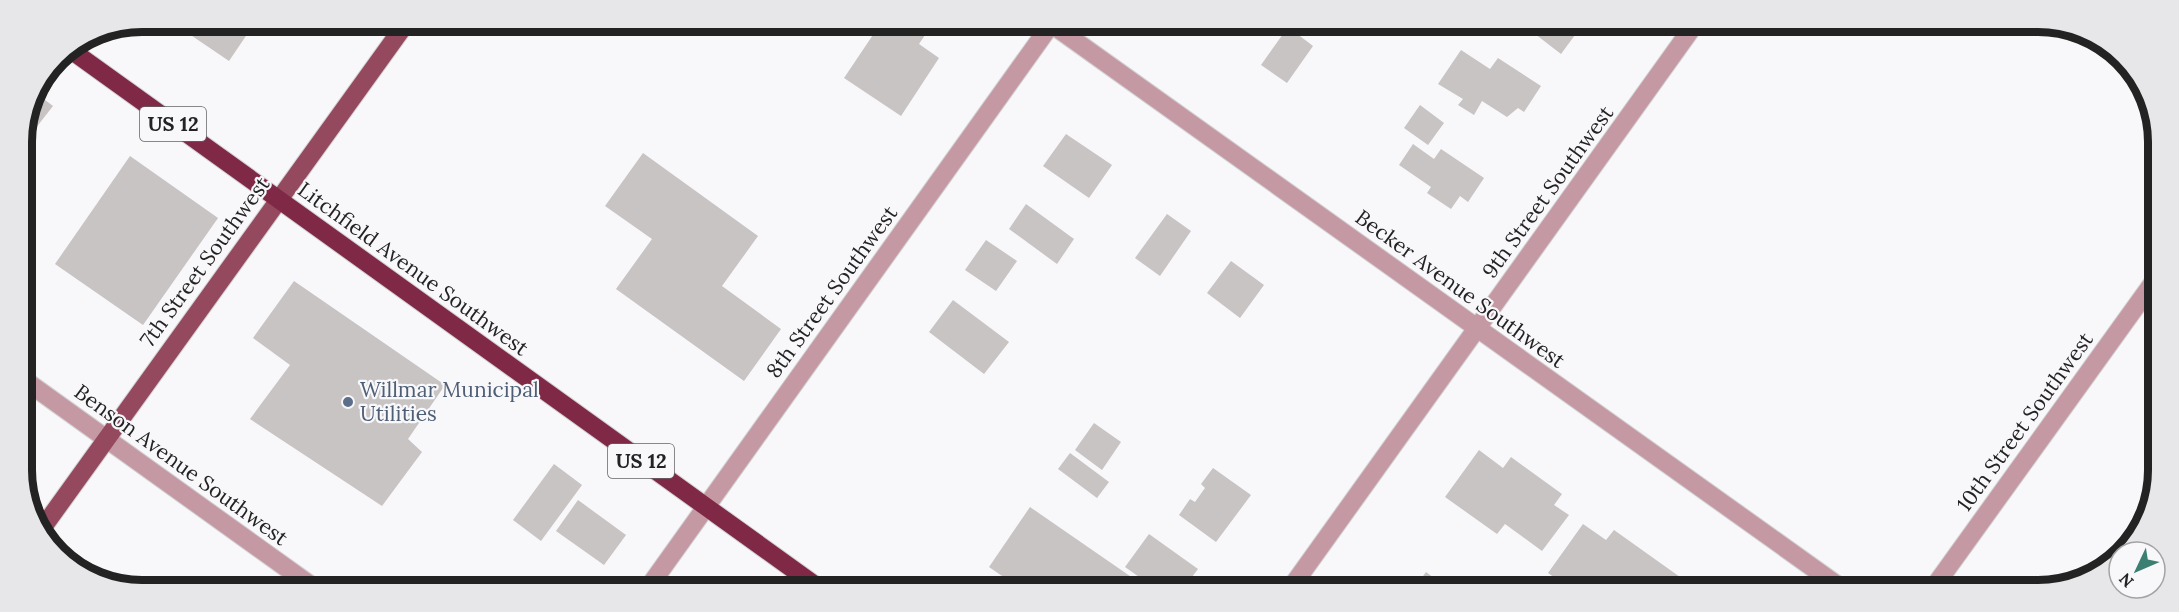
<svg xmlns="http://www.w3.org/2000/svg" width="2179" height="612" font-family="Lora,serif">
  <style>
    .building { fill: #c8c4c3 }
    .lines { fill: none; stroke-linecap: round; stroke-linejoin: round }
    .minor-casing { stroke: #d2d1d3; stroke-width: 20 }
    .major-casing { stroke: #d2d1d3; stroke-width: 20 }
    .highway-casing { stroke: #d2d1d3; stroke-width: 20 }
    .minor { stroke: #c599a3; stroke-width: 18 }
    .major { stroke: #94495e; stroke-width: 18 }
    .highway { stroke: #802946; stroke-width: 18 }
    .service-dot { fill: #5c6f8a; stroke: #f8f7fa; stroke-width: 2 }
    .labels { text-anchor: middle; stroke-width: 4.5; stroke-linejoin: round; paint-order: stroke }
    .shield { fill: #f8f7fa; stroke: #636364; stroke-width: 1.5 }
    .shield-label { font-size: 20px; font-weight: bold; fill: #232324 }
    .street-label { font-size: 21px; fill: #232324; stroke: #f8f7fa }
    .service-label { font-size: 21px; fill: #4e5e75; stroke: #f8f7fa; text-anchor: start }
    .rim { fill: none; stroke: #232324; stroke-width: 8 }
  </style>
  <rect width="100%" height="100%" fill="#f8f7fa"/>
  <g class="building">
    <path d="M 175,21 L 237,21 L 250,30 L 229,61 L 173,23 Z"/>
    <path d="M 881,23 L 906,23 L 925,35 L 919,44 L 939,58 L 901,116 L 844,78 Z"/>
    <path d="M 1522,24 L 1569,24 L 1578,31 L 1561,54 Z"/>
    <path d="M 1288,27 L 1313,46 L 1287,83 L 1261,65 Z"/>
    <path d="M 1461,50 L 1490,69 L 1498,58 L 1541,86 L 1524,112 L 1518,108 L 1507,117 L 1482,101 L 1474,115 L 1458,105 L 1463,99 L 1438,84 Z"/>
    <path d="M 33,91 L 53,106 L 21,147 L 21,134 L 30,95 Z"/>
    <path d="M 1420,105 L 1444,123 L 1428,145 L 1404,128 Z"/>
    <path d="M 1066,134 L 1112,165 L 1089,198 L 1043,166 Z"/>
    <path d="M 1413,144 L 1434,159 L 1441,149 L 1484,178 L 1468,202 L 1460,196 L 1451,209 L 1427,193 L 1431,187 L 1399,165 Z"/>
    <path d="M 643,153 L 758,236 L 722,286 L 781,329 L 744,381 L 616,289 L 652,239 L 605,206 Z"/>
    <path d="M 130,156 L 218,218 L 143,325 L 55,264 Z"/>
    <path d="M 1026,204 L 1074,239 L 1057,264 L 1009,229 Z"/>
    <path d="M 1167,214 L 1191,231 L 1160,276 L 1135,258 Z"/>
    <path d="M 986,240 L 1017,261 L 996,291 L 965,270 Z"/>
    <path d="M 1231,261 L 1264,285 L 1240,318 L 1207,293 Z"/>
    <path d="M 294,281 L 445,385 L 408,439 L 422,452 L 382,506 L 250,419 L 290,365 L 253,338 Z"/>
    <path d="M 953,300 L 1009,342 L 984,374 L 929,332 Z"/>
    <path d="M 1094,423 L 1121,442 L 1102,470 L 1075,450 Z"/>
    <path d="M 1479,450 L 1503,468 L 1511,457 L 1562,494 L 1554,505 L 1569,515 L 1542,551 L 1505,524 L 1497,534 L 1445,497 Z"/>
    <path d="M 1070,453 L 1109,482 L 1097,498 L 1058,469 Z"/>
    <path d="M 554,464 L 582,485 L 541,541 L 513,520 Z"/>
    <path d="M 1213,468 L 1251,495 L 1216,542 L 1179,515 L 1190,499 L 1195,502 L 1205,488 L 1201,484 Z"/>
    <path d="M 578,500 L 626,535 L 604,565 L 556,531 Z"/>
    <path d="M 1030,507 L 1140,583 L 1136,589 L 1021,589 L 989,567 Z"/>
    <path d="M 1583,524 L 1606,540 L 1614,530 L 1680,577 L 1671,590 L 1572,590 L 1548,573 Z"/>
    <path d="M 1149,534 L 1198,569 L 1183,589 L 1156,589 L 1125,567 Z"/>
    <path d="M 1426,572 L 1450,590 L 1413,590 Z"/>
  </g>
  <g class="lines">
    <defs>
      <g id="minor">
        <path d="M 1050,23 L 1844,590"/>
        <path d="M 2099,42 L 2126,61"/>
        <path d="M 23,379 L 313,587"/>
        <path d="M 648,588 L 1052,23"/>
        <path d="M 1290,589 L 1695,24"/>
        <path d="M 1931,591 L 2155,280"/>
      </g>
      <path id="major" d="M 41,530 L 407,22"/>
      <path id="highway" d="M 68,48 L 819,588"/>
    </defs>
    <use href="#minor" class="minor-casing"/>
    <use href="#major" class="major-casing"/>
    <use href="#highway" class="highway-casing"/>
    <use href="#minor" class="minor"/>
    <use href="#major" class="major"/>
    <use href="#highway" class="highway"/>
  </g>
  <circle class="service-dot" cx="348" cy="402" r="6"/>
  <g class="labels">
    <g class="shield">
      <rect x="140" y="107" width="66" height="34" rx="4.5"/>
      <rect x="608" y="444" width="66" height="34" rx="4.5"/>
    </g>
    <g class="shield-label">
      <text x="173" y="131">US 12</text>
      <text x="641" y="468">US 12</text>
    </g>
    <g class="street-label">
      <text transform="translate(1548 192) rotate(-54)" y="7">9th Street Southwest</text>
      <text transform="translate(205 262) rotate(-54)" y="7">7th Street Southwest</text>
      <text transform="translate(413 269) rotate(36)" y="7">Litchfield Avenue Southwest</text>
      <text transform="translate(1460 289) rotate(36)" y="7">Becker Avenue Southwest</text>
      <text transform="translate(832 292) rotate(-54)" y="7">8th Street Southwest</text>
      <text transform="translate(2025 422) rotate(-54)" y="7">10th Street Southwest</text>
      <text transform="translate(181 465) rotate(36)" y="7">Benson Avenue Southwest</text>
    </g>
    <g class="service-label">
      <text x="360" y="397">Willmar Municipal<tspan x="360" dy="24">Utilities</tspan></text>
    </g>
  </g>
  <path d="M0 0H2179V612H0ZM142 32H2038A110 110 0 0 1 2148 142V470A110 110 0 0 1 2038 580H142A110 110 0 0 1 32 470V142A110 110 0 0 1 142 32Z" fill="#e7e6e9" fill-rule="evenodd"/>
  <path class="rim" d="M142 32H2038A110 110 0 0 1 2148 142V470A110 110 0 0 1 2038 580H142A110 110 0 0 1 32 470V142A110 110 0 0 1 142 32Z"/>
  <g transform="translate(2137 570) rotate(226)"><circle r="28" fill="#f8f7fa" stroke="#a3a2a4" stroke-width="1.5"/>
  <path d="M0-4.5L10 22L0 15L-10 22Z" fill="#3b7f72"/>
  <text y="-9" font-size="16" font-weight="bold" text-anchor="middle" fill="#232324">N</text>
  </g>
</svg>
